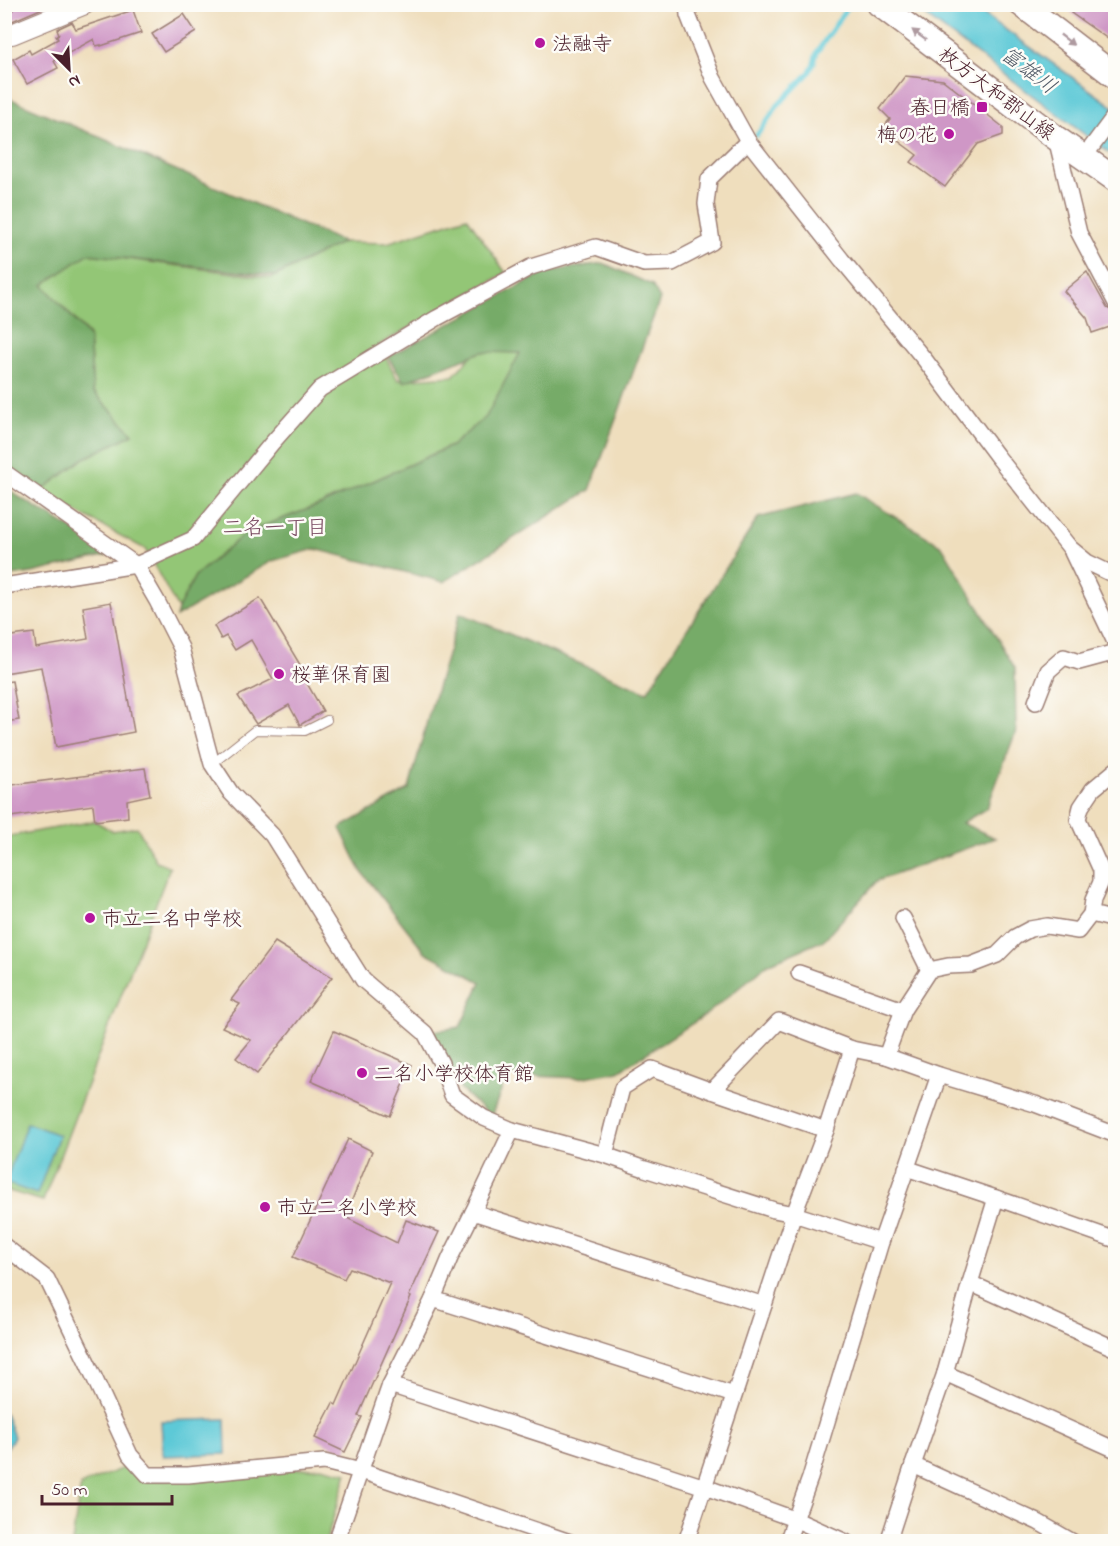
<svg xmlns="http://www.w3.org/2000/svg" width="1120" height="1546" font-family="'Indie Flower','Klee One',sans-serif">
  <style>
    .green { fill: #93c676; stroke: #6e7250; stroke-width: 1.5 }
    .forest { fill: #76ab67; stroke: #606549; stroke-width: 1.5 }
    .water { fill: #5dc9d7; stroke: #547481; stroke-width: 1.5 }
    .lines { fill: none; stroke-linecap: round; stroke-linejoin: round }
    .stream { stroke: #5dc9d7; stroke-width: 5 }
    .building { fill: #cf97c6 }
    .service-casing { stroke: #9c7e74; stroke-width: 10 }
    .minor-casing { stroke: #9c7e74; stroke-width: 18 }
    .tertiary-casing { stroke: #9c7e74; stroke-width: 22 }
    .primary-casing { stroke: #9c7e74; stroke-width: 27 }
    .service { stroke: #fff; stroke-width: 8 }
    .minor { stroke: #fff; stroke-width: 15 }
    .tertiary { stroke: #fff; stroke-width: 20 }
    .primary { stroke: #fff; stroke-width: 24 }
    .oneway { fill: #ae9aa0 }
    .poi-dot { fill: #b5179e; stroke: #fdfcf7; stroke-width: 2 }
    .labels { text-anchor: middle; stroke-width: 5; stroke-linejoin: round; paint-order: stroke }
    .poi-label { font-size: 20px; fill: #4a1f2b; stroke: #fdfcf7; text-anchor: start }
    .street-label { font-size: 20px; fill: #4a1f2b; stroke: #fdfcf7 }
    .water-label { font-size: 21px; font-style: italic; fill: #515a67; stroke: #fdfcf7 }
    .neighbourhood-label { font-size: 21px; fill: #794961; stroke: #fdfcf7 }
  </style>
  <rect width="100%" height="100%" fill="#fdfcf7"/>
  <filter id="ink" filterUnits="userSpaceOnUse"><feTurbulence type="fractalNoise" baseFrequency=".0167" numOctaves="2"/><feDisplacementMap in="SourceGraphic" scale="12" xChannelSelector="R" yChannelSelector="G"/><feConvolveMatrix kernelMatrix="1 2 1 2 8 2 1 2 1" color-interpolation-filters="sRGB"/></filter>
  <filter id="wash" filterUnits="userSpaceOnUse"><feTurbulence type="fractalNoise" baseFrequency=".008" numOctaves="4" result="noise"/><feDisplacementMap in="SourceGraphic" scale="24" xChannelSelector="R" yChannelSelector="G"/><feGaussianBlur stdDeviation="1.35" result="paint"/><feColorMatrix in="noise" values="0 0 0 0 0 0 0 0 0 0 0 0 0 0 0 0 0 1.4 0 .05"/><feComposite in="paint" operator="in"/></filter>
  <g filter="url(#wash)">
    <rect width="100%" height="100%" fill="#efdebd"/>
    <g class="green">
      <path d="M 467,217 L 506,273 L 379,345 L 398,380 L 453,376 L 476,351 L 520,353 L 486,417 L 451,446 L 322,504 L 247,532 L 195,576 L 178,609 L 145,549 L 40,492 L 83,459 L 133,434 L 93,391 L 89,335 L 43,285 L 88,254 L 272,278 L 343,242 L 387,243 Z"/>
      <path d="M 95,821 L 112,831 L 137,827 L 156,861 L 170,867 L 43,1201 L 5,1190 L 5,837 Z"/>
      <path d="M 128,1466 L 147,1481 L 321,1467 L 347,1473 L 326,1541 L 72,1542 L 81,1485 Z"/>
    </g>
    <g class="forest">
      <path d="M 4,99 L 11,99 L 343,242 L 275,276 L 88,254 L 43,285 L 89,336 L 93,391 L 133,434 L 83,459 L 40,492 L 5,464 Z"/>
      <path d="M 603,263 L 652,285 L 660,299 L 590,490 L 444,582 L 315,549 L 272,561 L 176,617 L 178,609 L 195,576 L 247,532 L 322,504 L 451,446 L 486,417 L 520,353 L 481,352 L 404,382 L 388,357 L 545,272 Z"/>
      <path d="M 5,486 L 19,497 L 113,554 L 32,573 L 5,577 Z"/>
      <path d="M 856,493 L 942,546 L 1015,668 L 1016,731 L 987,808 L 962,823 L 995,838 L 877,881 L 824,940 L 768,964 L 707,1014 L 619,1071 L 579,1078 L 507,1075 L 491,1117 L 461,1090 L 428,1032 L 460,1027 L 481,982 L 425,952 L 361,871 L 340,828 L 409,789 L 429,714 L 460,613 L 647,692 L 758,518 Z"/>
    </g>
    <g class="water">
      <path d="M 911,5 L 971,5 L 1115,108 L 1115,157 Z"/>
      <path d="M 27,1123 L 59,1135 L 37,1194 L 5,1183 Z"/>
      <path d="M 5,1413 L 14,1437 L 5,1451 L 4,1413 Z"/>
      <path d="M 225,1419 L 226,1454 L 163,1456 L 161,1421 Z"/>
    </g>
    <g class="lines">
      <path class="stream" d="M 757,135 L 778,105 L 809,73 L 814,63 L 817,52 L 849,5"/>
    </g>
    <g id="blocks">
      <g class="building">
        <path d="M 14,4 L 52,4 L 10,22 L 5,21 L 5,14 L 12,11 L 15,7 Z"/>
        <path d="M 1077,4 L 1107,4 L 1116,10 L 1116,29 L 1108,39 L 1071,13 Z"/>
        <path d="M 133,10 L 141,33 L 101,46 L 101,45 L 96,46 L 94,39 L 54,61 L 58,68 L 27,84 L 13,59 L 29,50 L 31,54 L 58,39 L 56,36 L 59,34 L 57,29 L 72,22 L 76,29 Z"/>
        <path d="M 184,14 L 196,32 L 164,52 L 152,34 Z"/>
        <path d="M 905,76 L 943,80 L 1003,127 L 1003,135 L 978,144 L 945,187 L 911,162 L 917,155 L 882,129 L 890,119 L 880,109 Z"/>
        <path d="M 1087,272 L 1107,308 L 1114,312 L 1116,316 L 1116,325 L 1092,333 L 1087,318 L 1064,291 Z"/>
        <path d="M 260,598 L 308,678 L 305,680 L 323,711 L 300,725 L 289,705 L 256,724 L 238,696 L 273,679 L 251,640 L 235,650 L 226,636 L 221,639 L 214,626 Z"/>
        <path d="M 111,602 L 134,732 L 56,747 L 41,667 L 4,673 L 4,637 L 34,633 L 36,648 L 88,639 L 83,607 Z"/>
        <path d="M 12,681 L 19,720 L 4,722 L 4,682 Z"/>
        <path d="M 145,768 L 150,795 L 127,800 L 128,817 L 95,821 L 93,805 L 4,818 L 4,786 Z"/>
        <path d="M 275,942 L 332,977 L 257,1074 L 236,1058 L 251,1040 L 222,1027 L 240,1004 L 231,1000 Z"/>
        <path d="M 334,1031 L 412,1065 L 390,1116 L 311,1081 Z"/>
        <path d="M 348,1139 L 372,1151 L 345,1217 L 397,1243 L 406,1220 L 439,1232 L 409,1296 L 411,1297 L 358,1416 L 362,1417 L 345,1452 L 315,1438 L 333,1403 L 336,1405 L 390,1283 L 350,1268 L 344,1279 L 293,1257 Z"/>
      </g>
    </g>
  </g>
  <g filter="url(#ink)">
    <use href="#blocks" fill-opacity="0" stroke="#9c7e74" stroke-width="1.5"/>
    <g class="lines">
      <defs>
        <path id="service" d="M 212,764 L 255,730 L 305,731 L 327,720"/>
        <g id="minor">
          <path d="M 687,4 L 688,15 L 713,78 L 748,141 L 842,260 L 925,360 L 997,456 L 1070,548 L 1087,562 L 1116,576"/>
          <path d="M 4,5 L 5,4"/>
          <path d="M 1056,138 L 1079,233 L 1116,303"/>
          <path d="M 1084,157 L 1116,114"/>
          <path d="M 4,472 L 136,565 L 157,601 L 181,648 L 212,764 L 231,793 L 272,835 L 363,980 L 425,1033 L 441,1063 L 452,1095 L 484,1118 L 512,1130"/>
          <path d="M 1072,552 L 1116,644"/>
          <path d="M 4,586 L 136,565 L 193,539 L 272,443 L 320,389 L 437,318 L 531,267 L 596,247 L 644,264 L 672,263 L 712,242 L 706,204 L 709,179 L 748,141"/>
          <path d="M 1036,702 L 1048,671 L 1064,657 L 1079,662 L 1116,652"/>
          <path d="M 1091,914 L 1116,920"/>
          <path d="M 903,918 L 929,970"/>
          <path d="M 799,973 L 903,1010"/>
          <path d="M 886,1056 L 903,1010 L 929,970 L 948,966 L 971,965 L 997,955 L 1015,937 L 1030,929 L 1047,926 L 1078,931 L 1091,914 L 1093,900 L 1101,882 L 1101,870 L 1078,819 L 1081,807 L 1093,789 L 1116,770"/>
          <path d="M 712,1091 L 826,1130"/>
          <path d="M 605,1155 L 622,1088 L 652,1069 L 712,1091 L 779,1021 L 852,1049 L 886,1056 L 939,1075 L 1035,1104 L 1116,1135"/>
          <path d="M 906,1168 L 996,1198 L 1116,1240"/>
          <path d="M 473,1212 L 764,1305"/>
          <path d="M 4,1246 L 47,1279 L 88,1364 L 130,1455 L 148,1475 L 188,1475 L 324,1462 L 361,1471 L 570,1542"/>
          <path d="M 970,1283 L 1116,1349"/>
          <path d="M 433,1299 L 734,1395"/>
          <path d="M 945,1373 L 1116,1450"/>
          <path d="M 390,1385 L 705,1487 L 794,1519 L 846,1542"/>
          <path d="M 913,1465 L 1038,1522 L 1073,1542"/>
          <path d="M 336,1542 L 390,1385 L 433,1299 L 450,1258 L 473,1212 L 512,1130 L 605,1155 L 645,1169 L 774,1210 L 794,1214 L 881,1242"/>
          <path d="M 686,1542 L 794,1214 L 826,1130 L 852,1049"/>
          <path d="M 787,1542 L 810,1478 L 881,1242 L 939,1075"/>
          <path d="M 888,1542 L 913,1465 L 945,1373 L 970,1283 L 996,1198"/>
        </g>
        <path id="tertiary" d="M 4,33 L 12,34 L 85,4"/>
        <g id="primary">
          <path d="M 879,4 L 1056,138 L 1116,180"/>
          <path d="M 1021,4 L 1116,77"/>
        </g>
      </defs>
      <use href="#service" class="service-casing"/>
      <use href="#minor" class="minor-casing"/>
      <use href="#tertiary" class="tertiary-casing"/>
      <use href="#primary" class="primary-casing"/>
      <use href="#service" class="service"/>
      <use href="#minor" class="minor"/>
      <use href="#tertiary" class="tertiary"/>
      <use href="#primary" class="primary"/>
    </g>
    <defs><path id="oneway-solid" d="M-6-.8H1V-3.2L6.5 0L1 3.2V.8H-6Z" transform="scale(1.5)"/></defs>
    <g class="oneway">
      <use href="#oneway-solid" transform="translate(919 35) rotate(-143)"/>
      <use href="#oneway-solid" transform="translate(1067 40) rotate(38)"/>
    </g>
  </g>
  <g class="poi-dot">
    <circle cx="540" cy="43" r="6"/>
    <rect x="976" y="101" width="12" height="12" rx="3"/>
    <circle cx="949" cy="134" r="6"/>
    <circle cx="279" cy="674" r="6"/>
    <circle cx="90" cy="918" r="6"/>
    <circle cx="362" cy="1073" r="6"/>
    <circle cx="265" cy="1207" r="6"/>
  </g>
  <g class="labels">
    <g class="poi-label">
      <text x="552" y="50">法融寺</text>
      <text x="970" y="114" text-anchor="end">春日橋</text>
      <text x="937" y="141" text-anchor="end">梅の花</text>
      <text x="291" y="681">桜華保育園</text>
      <text x="102" y="925">市立二名中学校</text>
      <text x="374" y="1080">二名小学校体育館</text>
      <text x="277" y="1214">市立二名小学校</text>
    </g>
    <g class="street-label">
      <text transform="translate(997 93) rotate(37)" y="7">枚方大和郡山線</text>
    </g>
    <g class="water-label">
      <text transform="translate(1029 70) rotate(37)" y="7">富雄川</text>
    </g>
    <g class="neighbourhood-label">
      <text x="275" y="534">二名一丁目</text>
    </g>
  </g>
  <rect width="1120" height="1546" fill="none" stroke="#fdfcf7" stroke-width="24"/>
  <g transform="translate(69 69) rotate(156)" stroke="#fdfcf7" stroke-width="4.5" paint-order="stroke">
  <path d="M0-4.5L10 22L0 15L-10 22Z" fill="#4a1f2b"/>
  <text y="-9" font-size="16" font-weight="bold" text-anchor="middle" fill="#4a1f2b">N</text>
  </g>
  <path d="M42 1495v9h130v-9" fill="none" stroke="#4a1f2b" stroke-width="3"/>
  <text x="51" y="1495" font-size="18" fill="#4a1f2b" stroke="#fdfcf7" stroke-width="4.5" paint-order="stroke">50 m</text>
</svg>
